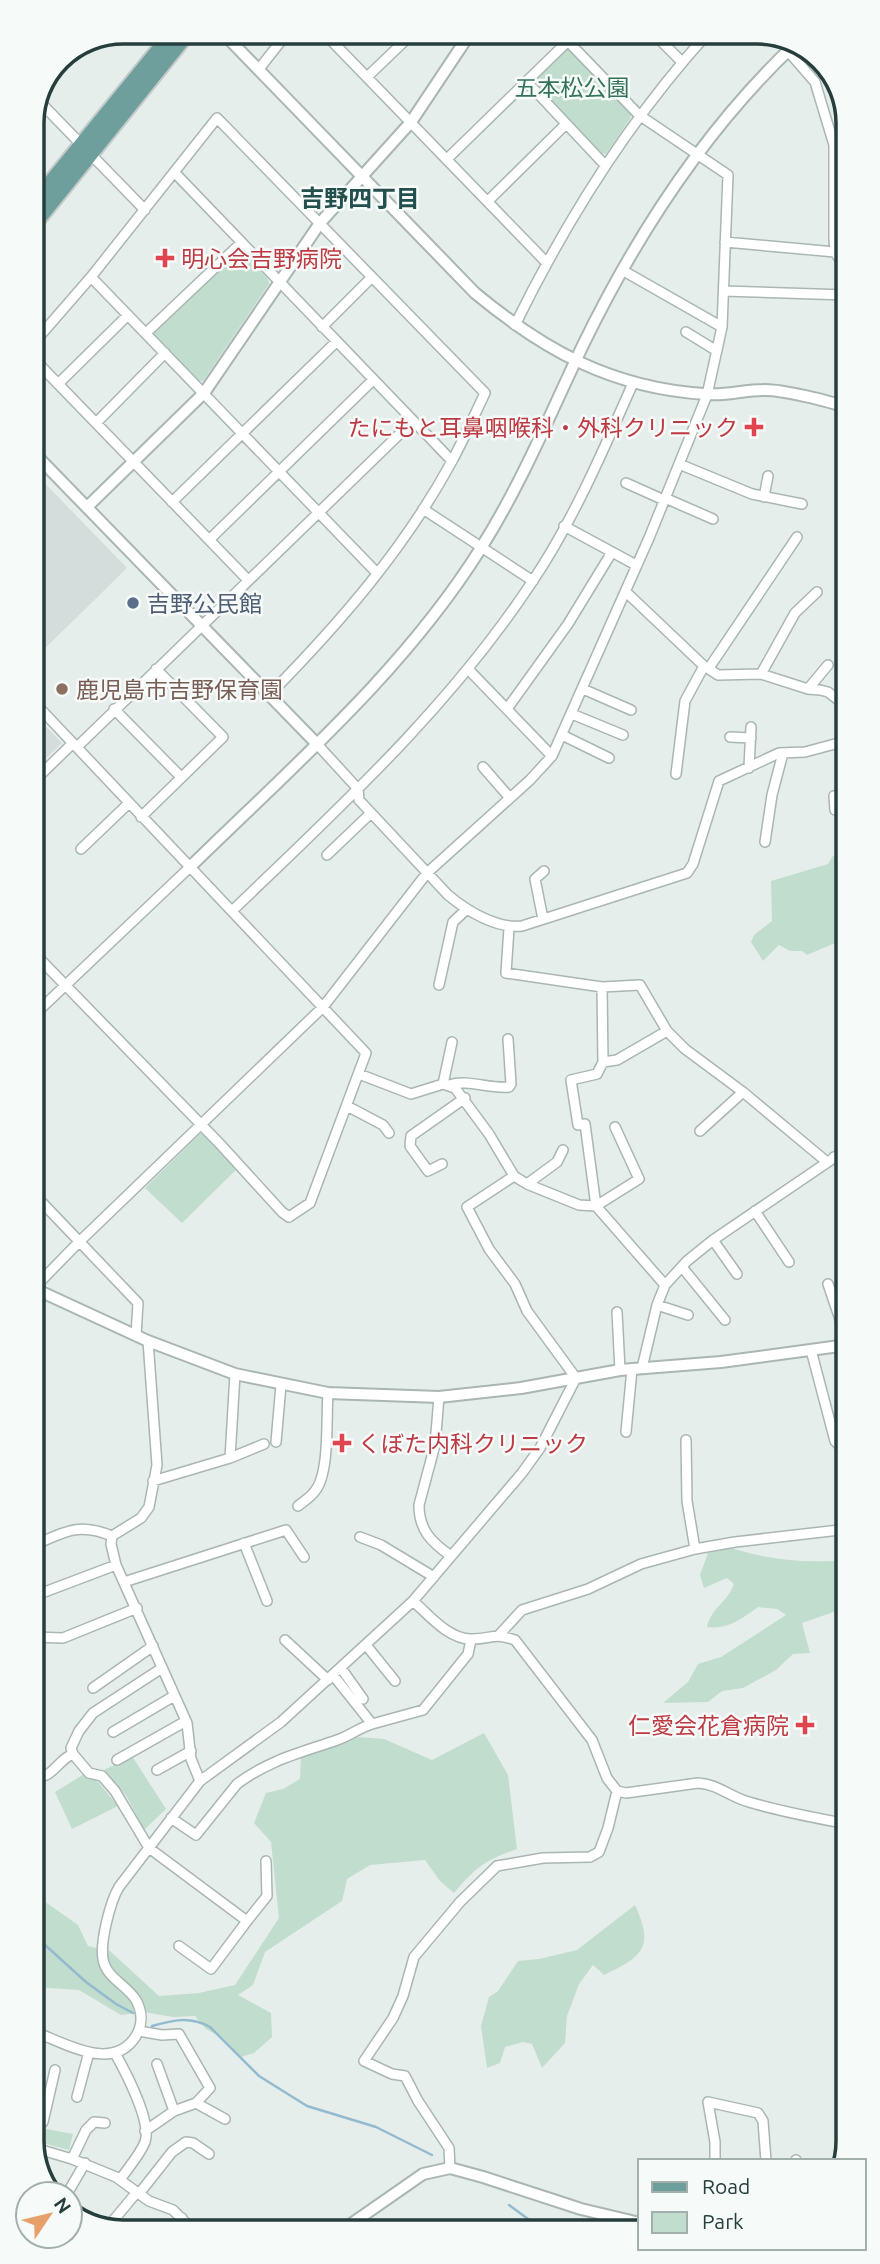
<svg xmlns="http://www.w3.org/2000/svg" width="880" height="2264" font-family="Ubuntu,'Noto Sans JP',sans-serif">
	<rect width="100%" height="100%" fill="#e6eeec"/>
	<path fill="#d4dddb" d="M 32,470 L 127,568 L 32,661 Z
		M 33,713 L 62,743 L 33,771 Z"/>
	<path fill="#c1ddcd" d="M 567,50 L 571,50 L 631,113 L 630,119 L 606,154 L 600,153 L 535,85 L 535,81 Z
		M 235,254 L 245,254 L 268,279 L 269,284 L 203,381 L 198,381 L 154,335 L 155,330 Z
		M 833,856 L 846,857 L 847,938 L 807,955 L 802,951 L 790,951 L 779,945 L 763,961 L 751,942 L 754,935 L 772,921 L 771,881 L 828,864 Z
		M 201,1133 L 216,1145 L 237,1169 L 182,1223 L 145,1188 Z
		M 731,1548 C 773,1561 804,1563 848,1560 L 848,1607 L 802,1623 L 810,1653 L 793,1654 L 776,1670 L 743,1688 L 722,1691 L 708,1702 L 663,1703 L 688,1682 L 698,1664 L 721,1657 L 786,1615 L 777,1609 L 758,1607 C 741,1619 728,1630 707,1627 C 711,1608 727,1603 734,1584 L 727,1578 L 704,1588 L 700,1575 L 708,1553 Z
		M 484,1733 L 508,1775 L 517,1849 C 485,1860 476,1867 454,1893 L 440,1881 L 425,1860 L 370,1865 L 347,1879 L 342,1901 L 265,1952 L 253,1985 L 238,1995 L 271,2013 L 272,2037 L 254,2053 L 241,2057 L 223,2038 L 206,2029 L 195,2016 L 173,2017 L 143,2012 L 121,2015 L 79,1990 L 34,1987 L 34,1894 L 78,1925 L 88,1946 L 110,1951 L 159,1996 L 199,1993 L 235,1985 L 279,1918 L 271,1842 L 254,1823 L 266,1793 L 283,1789 L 300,1779 L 301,1756 L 358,1737 L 384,1739 L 432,1760 Z
		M 132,1756 L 166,1809 L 144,1830 L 127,1797 L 104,1770 Z
		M 89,1771 L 118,1806 L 72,1829 L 55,1792 Z
		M 635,1905 C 654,1947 644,1956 604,1975 L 593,1965 L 579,1984 L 567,2016 L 565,2043 L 542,2068 L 532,2044 L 523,2042 L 505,2047 L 500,2063 L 487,2068 L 481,2026 L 489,1997 L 498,1991 L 518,1961 L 539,1959 L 577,1950 Z
		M 35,2127 L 73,2134 L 69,2150 L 35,2141 Z"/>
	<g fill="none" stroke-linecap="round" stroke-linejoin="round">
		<path stroke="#93bace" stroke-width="2.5" d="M 34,1935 L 86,1982 L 116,2004 L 133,2013
			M 152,2026 C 173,2020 190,2016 210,2027 L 259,2076 L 307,2106 L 376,2127 L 432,2155
			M 509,2205 L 543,2230"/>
		<g stroke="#a9b6b4" stroke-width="12">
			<path id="minor" d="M 323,32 L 546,262
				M 652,32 L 682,62
				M 788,51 L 815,82 L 834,145 L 834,239 L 835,252 L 846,269
				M 259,69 L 288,32
				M 367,77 L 414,32
				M 527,82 L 605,165
				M 39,101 L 145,210
				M 447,159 L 568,41
				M 175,173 L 452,461
				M 488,201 L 566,124
				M 725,242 L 835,252
				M 622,270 L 722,327
				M 91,277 L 377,573
				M 724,291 L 846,295
				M 515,325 C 567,219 629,120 709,32
				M 322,327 L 372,277
				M 686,332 L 717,351
				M 146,333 L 241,243
				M 32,345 L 91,277 L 217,118 L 485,393 C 474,416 464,439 452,461 C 405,548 339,624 270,694
				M 32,357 L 248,580
				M 58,384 L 128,315
				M 96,423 L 165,353
				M 679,464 L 752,494 L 802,504
				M 626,483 L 664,500
				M 764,497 L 768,476
				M 665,498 L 713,519
				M 172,502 L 336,342
				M 423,509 L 533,581
				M 564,526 L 636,565
				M 210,539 L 373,380
				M 626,592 L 704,666 L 685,701 L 676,774
				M 706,667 L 718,675 L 761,674 L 808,689 L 820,690 L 828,692 L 846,706
				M 709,668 L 797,537
				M 469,670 L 552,756
				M 761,674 L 795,613 L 817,592
				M 583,689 L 631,710
				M 808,689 L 828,665
				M 33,701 L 366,1053 L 310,1203 L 289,1217 L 282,1212 L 220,1144 L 33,952
				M 114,709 L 181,777
				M 507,709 L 568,624 L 612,552
				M 572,714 L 623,735
				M 562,735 L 609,758
				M 730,737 L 751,738
				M 316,743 L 358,789 L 359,800 L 448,895 C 467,911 497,929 522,926 L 687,873 L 693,864 L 719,781 L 779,753 L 805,752 L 846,741
				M 77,747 L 413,421
				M 483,767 L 510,798
				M 749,768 L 751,727
				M 33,782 L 73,743
				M 835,810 L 834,796 L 846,794
				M 141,817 L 223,737 L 156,669
				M 765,842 L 772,795 L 783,753
				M 81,849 L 128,804
				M 327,855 L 371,813
				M 232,911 C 340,807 448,709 532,582 C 572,523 604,449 633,383
				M 543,919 L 535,879 L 544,871
				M 509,928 L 506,973 L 602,987 L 640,985 L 667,1031 L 685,1049 L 743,1092 L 827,1162
				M 439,985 L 453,922 L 467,909
				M 602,987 L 603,1062
				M 33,1016 L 189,868
				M 359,1074 L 411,1094 L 443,1084 L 455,1088 L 489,1134 L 514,1176 L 527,1184 L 579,1205 L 596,1206 L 665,1285
				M 443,1084 L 452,1042
				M 449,1085 C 468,1079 489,1089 509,1087 L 511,1084 L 508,1039
				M 347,1106 L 383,1125 L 389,1133
				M 615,1127 L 639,1179 L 596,1206 L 585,1124 L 578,1125 L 571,1080 L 597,1074 L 603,1062 L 617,1060 L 667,1031
				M 700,1131 L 743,1092
				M 834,1157 L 847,1167
				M 442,1164 L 428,1171 L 410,1146 L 411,1136 L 465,1098
				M 527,1184 L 557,1162 L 563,1150
				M 33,1193 L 138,1303 L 136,1336
				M 755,1211 L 789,1262
				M 713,1240 L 737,1274
				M 682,1267 L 725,1320
				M 828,1284 L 847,1340
				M 33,1289 L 79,1242 L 323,1007 L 427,873 L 530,780 L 552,756 L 649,538 L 707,395 L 722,327 L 728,175 L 639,115 L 559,32
				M 657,1305 L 688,1315
				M 617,1312 L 620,1370
				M 148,1341 L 157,1465 L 149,1507 L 141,1518 L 112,1536 L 111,1544 L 116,1565 L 187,1723 L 191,1759 L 200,1781
				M 811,1350 L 835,1441 L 847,1453
				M 642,1368 L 657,1305 L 665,1285 L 687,1261 L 713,1240 L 847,1149
				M 439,1397 L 435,1445 L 419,1505 C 419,1530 431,1542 451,1556
				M 626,1432 L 632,1369
				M 686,1440 L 687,1501 L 695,1549
				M 276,1442 L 281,1385
				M 230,1458 L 264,1444
				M 153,1481 L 230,1458 L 235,1374
				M 298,1506 C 304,1501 311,1497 315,1491 C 330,1473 326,1417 328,1393
				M 360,1537 L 381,1545 L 434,1577
				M 244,1543 L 267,1601
				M 34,1545 C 65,1532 78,1522 112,1536
				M 124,1582 L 286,1530 L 304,1557
				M 34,1596 L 116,1565
				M 413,1601 C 429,1615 449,1640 472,1639 C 493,1639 492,1632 515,1640 L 592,1740 L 607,1778 L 617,1791 L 626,1793 L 698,1783 C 718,1784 730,1797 749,1802 C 782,1812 815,1818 848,1824
				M 499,1635 L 522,1610 L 588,1589 L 641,1564 L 695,1549 L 735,1542 L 848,1529
				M 34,1637 L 63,1638 L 137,1608
				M 285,1640 L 328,1680
				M 366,1645 L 395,1681
				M 341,1668 L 363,1699
				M 333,1675 L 372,1724 L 423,1710 L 468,1654 L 471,1640
				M 93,1688 L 153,1646
				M 113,1732 L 174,1696
				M 73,1754 L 71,1748 L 79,1731 L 93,1713 L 162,1668
				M 117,1760 L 186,1721
				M 157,1770 L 191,1751
				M 34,1775 C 51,1782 58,1759 73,1754 L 89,1773 L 102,1776 L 115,1791 L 149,1848 L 247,1921 L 211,1969 L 179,1946
				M 171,1818 L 196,1835 L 237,1784 C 269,1760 300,1753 337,1740 C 349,1736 359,1728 372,1724
				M 247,1921 L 267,1896 L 266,1861
				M 139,2031 L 162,2035 L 179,2034 L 210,2088 L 196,2103 L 174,2111 L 145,2131
				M 35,2032 C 65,2043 113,2073 136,2036 C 143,2024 142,2011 136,2000 C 127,1985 106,1978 103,1959 C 100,1942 110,1902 119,1887 L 200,1781 L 281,1722 L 413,1601 L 522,1473 L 540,1448 L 576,1378 L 527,1311 L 515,1284 L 489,1249 L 467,1207 L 514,1176
				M 115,2053 C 125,2071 152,2122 145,2142 C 140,2155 127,2169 120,2180
				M 157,2064 L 174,2111
				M 77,2097 L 89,2052
				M 196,2103 L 225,2119
				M 35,2120 L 43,2122 L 55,2070
				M 35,2148 L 72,2159 L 116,2177 L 149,2201 L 173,2210 L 195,2232
				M 72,2159 L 86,2130 L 94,2122 L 105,2123
				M 796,2160 L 796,2161
				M 715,2161 L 715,2142 L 708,2102 L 758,2113 L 763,2121 L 766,2161
				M 450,2168 L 449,2148 L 418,2101 L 405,2076 L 392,2074 L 364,2061 L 393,2018 L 403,1996 L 414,1957 L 460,1902 L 497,1866 L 543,1858 L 590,1857 L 599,1852 L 608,1828 L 617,1791
				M 67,2194 L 85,2163
				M 107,2228 L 137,2192 L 142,2190 L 172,2152 L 186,2142 L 193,2143 L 209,2154
				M 168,2232 L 182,2218"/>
		</g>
		<g stroke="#a9b6b4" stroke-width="14">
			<path id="tertiary" d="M 222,32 L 475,293 C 545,351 612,388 705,394 C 724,396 744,390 763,390 C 778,389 832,401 846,408
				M 32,451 L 316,743
				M 87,507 L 204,393 L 320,223 L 411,122 L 471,32
				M 189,868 C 292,767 404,671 481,548 C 522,483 550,414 583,345 C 637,234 705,129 795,44
				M 33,1288 L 148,1341 L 235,1374 L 328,1393 L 439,1397 L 521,1388 L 620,1370 L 721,1362 L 847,1345
				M 341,2231 L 423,2174 L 450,2168 L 483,2177 L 581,2209 L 640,2223"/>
		</g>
		<g stroke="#c2c9c8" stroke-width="18">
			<path id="primary" d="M 32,205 L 173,32
				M 32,227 L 189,32"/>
		</g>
		<use href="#minor" stroke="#fff" stroke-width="9"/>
		<use href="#tertiary" stroke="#fff" stroke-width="10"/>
		<use href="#primary" stroke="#6e9f9c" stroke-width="14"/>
	</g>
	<g fill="#e0444e" stroke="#f6faf9" stroke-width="2.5">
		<path d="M161.5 247.5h7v7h7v7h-7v7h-7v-7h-7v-7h7z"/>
		<path d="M750.5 416.5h7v7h7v7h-7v7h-7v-7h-7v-7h7z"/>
		<path d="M338.5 1432.5h7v7h7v7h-7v7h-7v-7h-7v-7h7z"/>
		<path d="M801.5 1714.5h7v7h7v7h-7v7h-7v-7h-7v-7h7z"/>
	</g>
	<circle fill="#5c6f8a" stroke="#f6faf9" stroke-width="2.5" cx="133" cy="603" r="7"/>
	<circle fill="#8d6e63" stroke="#f6faf9" stroke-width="2.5" cx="62" cy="689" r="7"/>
	<g text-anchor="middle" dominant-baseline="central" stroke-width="5" stroke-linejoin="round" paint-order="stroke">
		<g font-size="23" fill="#337357" stroke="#f6faf9">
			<text x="572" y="87">五本松公園</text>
		</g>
		<g font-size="23" fill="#be3a42" stroke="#f6faf9" text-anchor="start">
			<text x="181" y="258">明心会吉野病院</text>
			<text x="738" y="427" text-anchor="end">たにもと耳鼻咽喉科・外科クリニック</text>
			<text x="358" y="1443">くぼた内科クリニック</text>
			<text x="789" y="1725" text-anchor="end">仁愛会花倉病院</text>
		</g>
		<g font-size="23" fill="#4e5e75" stroke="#f6faf9" text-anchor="start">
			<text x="147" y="603">吉野公民館</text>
		</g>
		<g font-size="23" fill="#785e54" stroke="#f6faf9" text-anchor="start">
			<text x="76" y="689">鹿児島市吉野保育園</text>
		</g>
		<g font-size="24" font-weight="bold" fill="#234f4d" stroke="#f6faf9">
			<text x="360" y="198">吉野四丁目</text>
		</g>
	</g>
	<path d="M0 0H880V2264H0ZM123 44H757A79 79 0 0 1 836 123V2141A79 79 0 0 1 757 2220H123A79 79 0 0 1 44 2141V123A79 79 0 0 1 123 44Z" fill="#f6faf9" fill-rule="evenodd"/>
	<path fill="none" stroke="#263e3c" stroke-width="3.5" d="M123 44H757A79 79 0 0 1 836 123V2141A79 79 0 0 1 757 2220H123A79 79 0 0 1 44 2141V123A79 79 0 0 1 123 44Z"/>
	<rect x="638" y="2159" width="228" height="91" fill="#f6faf9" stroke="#a3afad" stroke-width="2"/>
	<rect x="652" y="2182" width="35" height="10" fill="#6e9f9c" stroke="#a3afad" stroke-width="2"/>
	<text x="702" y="2194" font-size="21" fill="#263e3c">Road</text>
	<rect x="652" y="2212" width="35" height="21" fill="#c1ddcd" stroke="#a3afad" stroke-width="2"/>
	<text x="702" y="2229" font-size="21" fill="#263e3c">Park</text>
	<g transform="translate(49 2215) rotate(55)"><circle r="33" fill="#f6faf9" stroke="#a3afad" stroke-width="2"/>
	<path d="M0-5L12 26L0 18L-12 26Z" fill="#e8a06a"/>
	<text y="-10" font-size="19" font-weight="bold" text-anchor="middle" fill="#263e3c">N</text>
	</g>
</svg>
